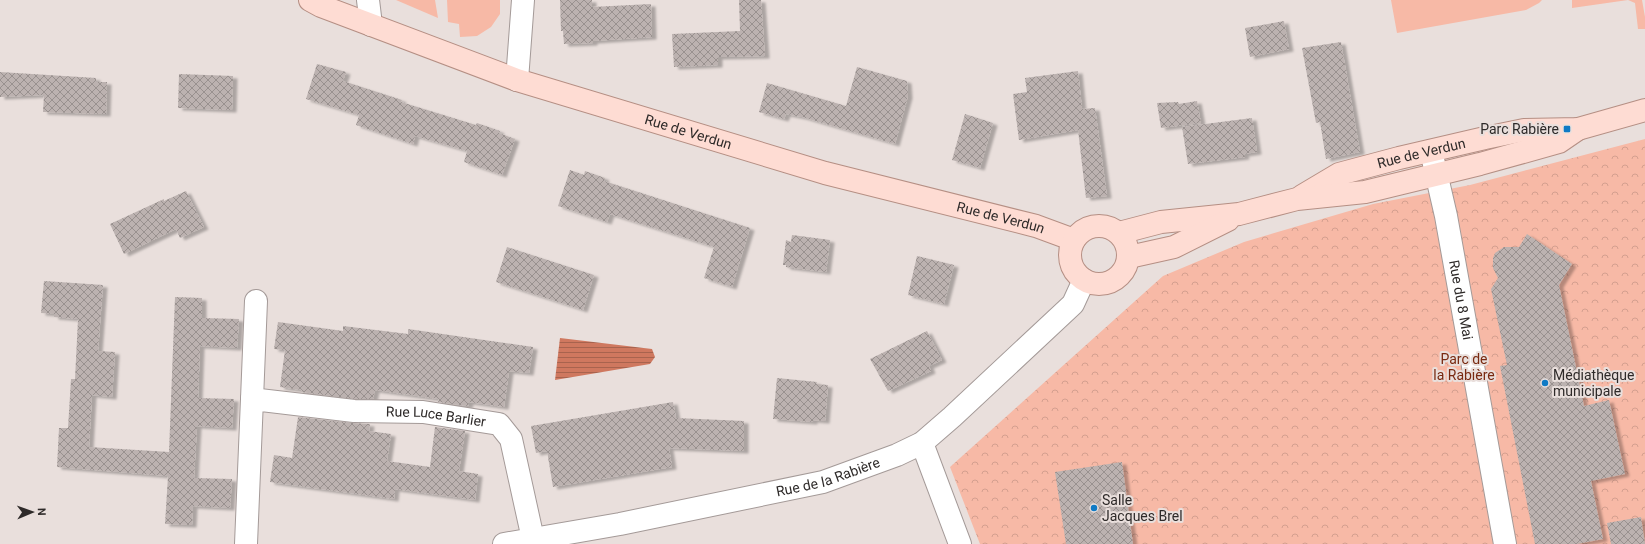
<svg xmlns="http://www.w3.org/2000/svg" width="1645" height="544" font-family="Roboto,sans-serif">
	<defs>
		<pattern id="forest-crowns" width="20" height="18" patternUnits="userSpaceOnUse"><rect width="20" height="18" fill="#f7b9a6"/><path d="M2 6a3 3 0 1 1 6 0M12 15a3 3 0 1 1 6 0" fill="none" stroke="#d49f8f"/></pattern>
		<pattern id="water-rules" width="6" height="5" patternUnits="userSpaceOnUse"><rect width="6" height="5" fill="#cf785f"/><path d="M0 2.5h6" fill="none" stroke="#a8634e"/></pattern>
		<pattern id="building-cross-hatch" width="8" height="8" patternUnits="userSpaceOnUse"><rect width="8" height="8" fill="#bcb2b0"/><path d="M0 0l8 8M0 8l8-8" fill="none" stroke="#99918f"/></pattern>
		<filter id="shadow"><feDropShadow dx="4.5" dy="2.5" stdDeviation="1" flood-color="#0004"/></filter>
	</defs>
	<rect width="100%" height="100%" fill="#e9dfdc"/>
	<path fill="#f7b9a6" d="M 396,0 L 435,0 L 438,18 Z
		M 447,0 L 500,0 L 500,14 L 491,27 L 477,36 L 460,37 L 459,24 L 448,22 Z
		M 1391,0 L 1542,0 L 1539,3 L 1526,10 L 1397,33 Z
		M 1572,0 L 1642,0 L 1645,17 L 1645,29 L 1638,29 L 1635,3 L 1628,0 L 1572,8 Z"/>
	<path fill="url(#forest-crowns)" d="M 1645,139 L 1645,544 L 980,544 L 950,467 L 1163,276 L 1244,242 L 1373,204 L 1470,185 Z"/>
	<path fill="url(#water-rules)" d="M 560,338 L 652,349 L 655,357 L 650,364 L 555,380 Z"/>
	<path fill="url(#building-cross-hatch)" filter="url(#shadow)" d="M 560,0 L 592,0 L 592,7 L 651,4 L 652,37 L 593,41 L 593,43 L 564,44 L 563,31 L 561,31 Z
		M 739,0 L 761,0 L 765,56 L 718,57 L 718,65 L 674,67 L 672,34 L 740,31 Z
		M 1284,21 L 1289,49 L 1250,57 L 1245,28 Z
		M 1341,42 L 1360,152 L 1326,159 L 1320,122 L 1316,123 L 1302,48 Z
		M 317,64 L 346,72 L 343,81 L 402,100 L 401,102 L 476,125 L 477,123 L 500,131 L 499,133 L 515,139 L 502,175 L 464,162 L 467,151 L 415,136 L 413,144 L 356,125 L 359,115 L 306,99 Z
		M 857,67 L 907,81 L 908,96 L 895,144 L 802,117 L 786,114 L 784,119 L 759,112 L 767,83 L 846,106 Z
		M 1078,71 L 1082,109 L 1095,108 L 1107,196 L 1086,198 L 1078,130 L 1019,140 L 1013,94 L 1027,92 L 1025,78 Z
		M 0,72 L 96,78 L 96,82 L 107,82 L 106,114 L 43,112 L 44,95 L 0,97 Z
		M 179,74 L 233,76 L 232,110 L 178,108 Z
		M 1197,101 L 1201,123 L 1161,128 L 1157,103 L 1178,102 L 1179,104 Z
		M 965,114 L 993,123 L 980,168 L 952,160 Z
		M 1252,118 L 1257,152 L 1244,154 L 1245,157 L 1188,164 L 1182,127 Z
		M 570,170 L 584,175 L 585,171 L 605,178 L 604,181 L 750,228 L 732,287 L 704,278 L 714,247 L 610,214 L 607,222 L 558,206 Z
		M 186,191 L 204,227 L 180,238 L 176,229 L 124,254 L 110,224 L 164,199 L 164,201 Z
		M 1527,234 L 1572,264 L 1559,285 L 1584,406 L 1609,400 L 1625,474 L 1591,481 L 1603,539 L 1577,544 L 1535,544 L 1500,366 L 1507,365 L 1491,289 L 1498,278 L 1493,268 L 1493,258 L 1495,253 L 1504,247 L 1519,247 Z
		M 792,235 L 830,240 L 826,272 L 786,267 L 786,265 L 783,265 L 786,240 L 791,242 Z
		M 507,247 L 594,275 L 583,310 L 496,282 Z
		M 917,256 L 954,265 L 944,304 L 908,295 Z
		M 44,281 L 103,285 L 98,351 L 115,352 L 112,397 L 92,395 L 89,447 L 169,452 L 175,297 L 202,298 L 202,318 L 239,319 L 237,348 L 200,346 L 198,398 L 234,399 L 232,428 L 197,426 L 194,478 L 232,479 L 230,508 L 193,506 L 192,525 L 165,524 L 168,476 L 57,467 L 59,428 L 68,428 L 71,379 L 75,379 L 78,319 L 54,317 L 54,314 L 41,313 Z
		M 278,322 L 343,331 L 343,326 L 408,334 L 408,329 L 533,347 L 529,373 L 509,371 L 504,407 L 469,402 L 468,406 L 438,402 L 439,399 L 375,390 L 373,399 L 355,399 L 301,392 L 302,390 L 280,387 L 285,350 L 274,349 Z
		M 927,331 L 942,360 L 929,366 L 931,371 L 888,391 L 870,359 Z
		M 777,378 L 817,382 L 816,384 L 828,385 L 825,421 L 813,420 L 813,422 L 773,419 Z
		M 673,402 L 676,418 L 744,421 L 744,451 L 669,448 L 672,467 L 553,487 L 547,451 L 536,453 L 531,426 Z
		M 298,417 L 353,423 L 370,424 L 369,431 L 391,434 L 387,461 L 430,467 L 435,427 L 465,431 L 459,471 L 478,474 L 475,500 L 395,489 L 394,499 L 270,482 L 274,455 L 292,458 Z
		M 1122,462 L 1133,544 L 1066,544 L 1055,472 Z
		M 1641,517 L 1645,544 L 1611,544 L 1607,523 Z"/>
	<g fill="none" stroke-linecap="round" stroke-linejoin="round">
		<g stroke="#a49a98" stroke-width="24">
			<g id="minor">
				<path d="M 368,0 L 371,25"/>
				<path d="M 517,80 L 523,0"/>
				<path id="s1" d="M 1431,151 L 1446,216 L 1505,544"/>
				<path d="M 252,399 L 256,301"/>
				<path d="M 922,443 L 960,544"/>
				<path id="s2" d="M 246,544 L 252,399 L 354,411 L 423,412 L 499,424 L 511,439 L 533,539"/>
				<path id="s3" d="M 504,544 L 620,524 L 823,482 L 897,455 L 922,443 L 952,417 L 1073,304 L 1084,280"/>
			</g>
		</g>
		<g stroke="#b58f84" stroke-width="24">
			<g id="major">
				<path id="s4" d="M 310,0 L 321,6 L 517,80 L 825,173 L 1036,226 L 1074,240"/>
				<path id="s5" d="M 1302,196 L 1339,174 L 1399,158 L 1485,138 L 1524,130 L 1578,129 L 1645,110"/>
				<circle cx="1099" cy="255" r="29"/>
				<path d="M 1119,233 L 1161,222 L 1239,214 L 1297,199 L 1365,192 L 1480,164 L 1559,142 L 1578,129"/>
				<path d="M 1129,257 L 1174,247 L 1228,220"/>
			</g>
		</g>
		<use href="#minor" stroke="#fff" stroke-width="22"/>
		<use href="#major" stroke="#fedcd3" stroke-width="22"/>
	</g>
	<g fill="#0f7ac5" stroke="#e9dfdc" stroke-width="1.5">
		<rect x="1563" y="125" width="8" height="8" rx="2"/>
		<circle cx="1545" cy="383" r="4"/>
		<circle cx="1094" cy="508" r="4"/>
	</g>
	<g text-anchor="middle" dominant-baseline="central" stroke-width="4" stroke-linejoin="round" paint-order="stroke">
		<g font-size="14" fill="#2e2a29" stroke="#e9dfdc" text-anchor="start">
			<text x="1559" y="129" text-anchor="end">Parc Rabière</text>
			<text x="1553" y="375">Médiathèque<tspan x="1553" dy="16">municipale</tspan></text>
			<text x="1102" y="500">Salle<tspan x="1102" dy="16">Jacques Brel</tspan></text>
		</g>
		<g font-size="14" fill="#2e2a29" stroke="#e9dfdc">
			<text stroke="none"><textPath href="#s4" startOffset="401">Rue de Verdun</textPath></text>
			<text stroke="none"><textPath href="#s5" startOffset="128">Rue de Verdun</textPath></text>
			<text stroke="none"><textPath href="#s4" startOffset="725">Rue de Verdun</textPath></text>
			<text stroke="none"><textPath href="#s1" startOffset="152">Rue du 8 Mai</textPath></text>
			<text stroke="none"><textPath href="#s2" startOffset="330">Rue Luce Barlier</textPath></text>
			<text stroke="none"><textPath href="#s3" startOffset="331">Rue de la Rabière</textPath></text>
		</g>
		<g font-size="14" fill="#792a11" stroke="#e9dfdc">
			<text x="1464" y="359">Parc de<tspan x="1464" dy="16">la Rabière</tspan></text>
		</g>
	</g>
	<g transform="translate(32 512) rotate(88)" stroke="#e9dfdc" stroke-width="3" paint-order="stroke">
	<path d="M0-3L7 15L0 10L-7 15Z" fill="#2e2a29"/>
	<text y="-6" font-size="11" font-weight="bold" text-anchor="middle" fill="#2e2a29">N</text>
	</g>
</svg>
